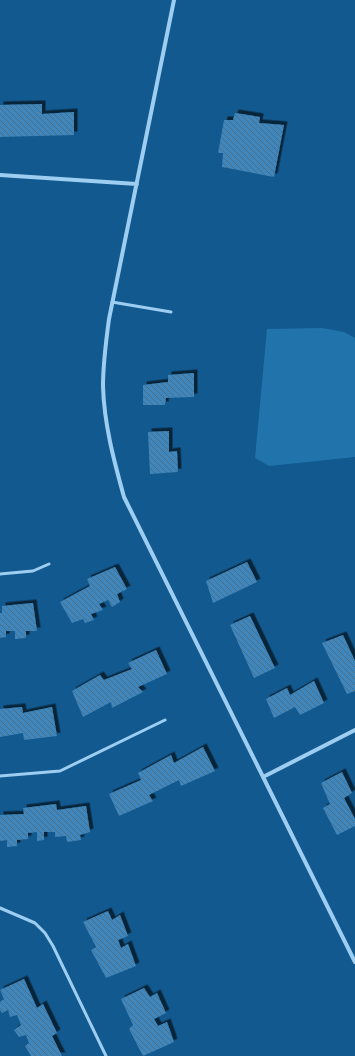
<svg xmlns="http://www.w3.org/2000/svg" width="355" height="1056" font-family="Commissioner,sans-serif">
	<defs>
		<pattern id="building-back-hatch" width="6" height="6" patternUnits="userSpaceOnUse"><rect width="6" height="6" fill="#3f86ba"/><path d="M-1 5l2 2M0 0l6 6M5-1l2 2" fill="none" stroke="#446f8e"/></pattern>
		<filter id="shadow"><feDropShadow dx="3.5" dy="-3.5" stdDeviation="0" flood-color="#0009"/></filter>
	</defs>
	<rect width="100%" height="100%" fill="#12598f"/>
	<path fill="#2173ac" d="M 322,328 L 344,332 L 355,338 L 355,457 L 269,466 L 255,458 L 267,329 Z"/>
	<path fill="url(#building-back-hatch)" filter="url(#shadow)" d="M 42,104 L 42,114 L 74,112 L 74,135 L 0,137 L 0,105 Z
		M 235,113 L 260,117 L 259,123 L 284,125 L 274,177 L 222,167 L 223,153 L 218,153 L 224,120 L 233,120 Z
		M 194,373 L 194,397 L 166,398 L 165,405 L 143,405 L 143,385 L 168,382 L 168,375 Z
		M 169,431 L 169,452 L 177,451 L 178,472 L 150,474 L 148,432 Z
		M 247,562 L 257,582 L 213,603 L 206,581 Z
		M 115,567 L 127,589 L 117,594 L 120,602 L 112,607 L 108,600 L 99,604 L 103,610 L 91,614 L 94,620 L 85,623 L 83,619 L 72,623 L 60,602 L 90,586 L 87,579 Z
		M 33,603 L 37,631 L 26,631 L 26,638 L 15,639 L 15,631 L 6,631 L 6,637 L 0,638 L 0,613 L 2,613 L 2,606 Z
		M 250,616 L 275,668 L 254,678 L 230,625 Z
		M 343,635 L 355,661 L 355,691 L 347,694 L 322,643 Z
		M 156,650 L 167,674 L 138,687 L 143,692 L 112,708 L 111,702 L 83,717 L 72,691 L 100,675 L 104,680 L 132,669 L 128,663 Z
		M 314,681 L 324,703 L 300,715 L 295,707 L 274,718 L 266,699 L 287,688 L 290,695 Z
		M 22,707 L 23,713 L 52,707 L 57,736 L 24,740 L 23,733 L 0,737 L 0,709 Z
		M 203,747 L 215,771 L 181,786 L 179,780 L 149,795 L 153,801 L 119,816 L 109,794 L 141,780 L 138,773 L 171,755 L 174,763 Z
		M 342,772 L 352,793 L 344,798 L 355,819 L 355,826 L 337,835 L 323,808 L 330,804 L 321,783 Z
		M 56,804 L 57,810 L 86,806 L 90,832 L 80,835 L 81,840 L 67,842 L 66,836 L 55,837 L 55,832 L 44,832 L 44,840 L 37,841 L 37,832 L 28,833 L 28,839 L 17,840 L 17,846 L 7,847 L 7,840 L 0,841 L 0,815 L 24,814 L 23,808 Z
		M 108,911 L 112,920 L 120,915 L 128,936 L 118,940 L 121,948 L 128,944 L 136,966 L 106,978 L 91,950 L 96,947 L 83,922 Z
		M 24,979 L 37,1008 L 43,1004 L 57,1033 L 52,1036 L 62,1056 L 31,1056 L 25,1046 L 29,1043 L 26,1035 L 19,1037 L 14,1030 L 21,1025 L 17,1015 L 10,1017 L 8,1010 L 2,1013 L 0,1010 L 0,1002 L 4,999 L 0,990 Z
		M 144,988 L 150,997 L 157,993 L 166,1013 L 154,1019 L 158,1026 L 167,1022 L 174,1042 L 143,1056 L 129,1029 L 133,1025 L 121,999 Z"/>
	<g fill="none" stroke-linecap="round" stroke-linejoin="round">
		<path stroke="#9dcef2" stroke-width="3" d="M 112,302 L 171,312
			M 0,574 L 33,571 L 49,564
			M 0,776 L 60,771 L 165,720
			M 0,908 L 35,923 L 45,933 L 53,946 L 106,1056"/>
		<path stroke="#9dcef2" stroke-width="4" d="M 174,0 L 109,319 C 106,341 103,363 103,386 C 104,424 114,461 124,497 L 355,962
			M 0,175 L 137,184
			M 263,777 L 355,730"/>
	</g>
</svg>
